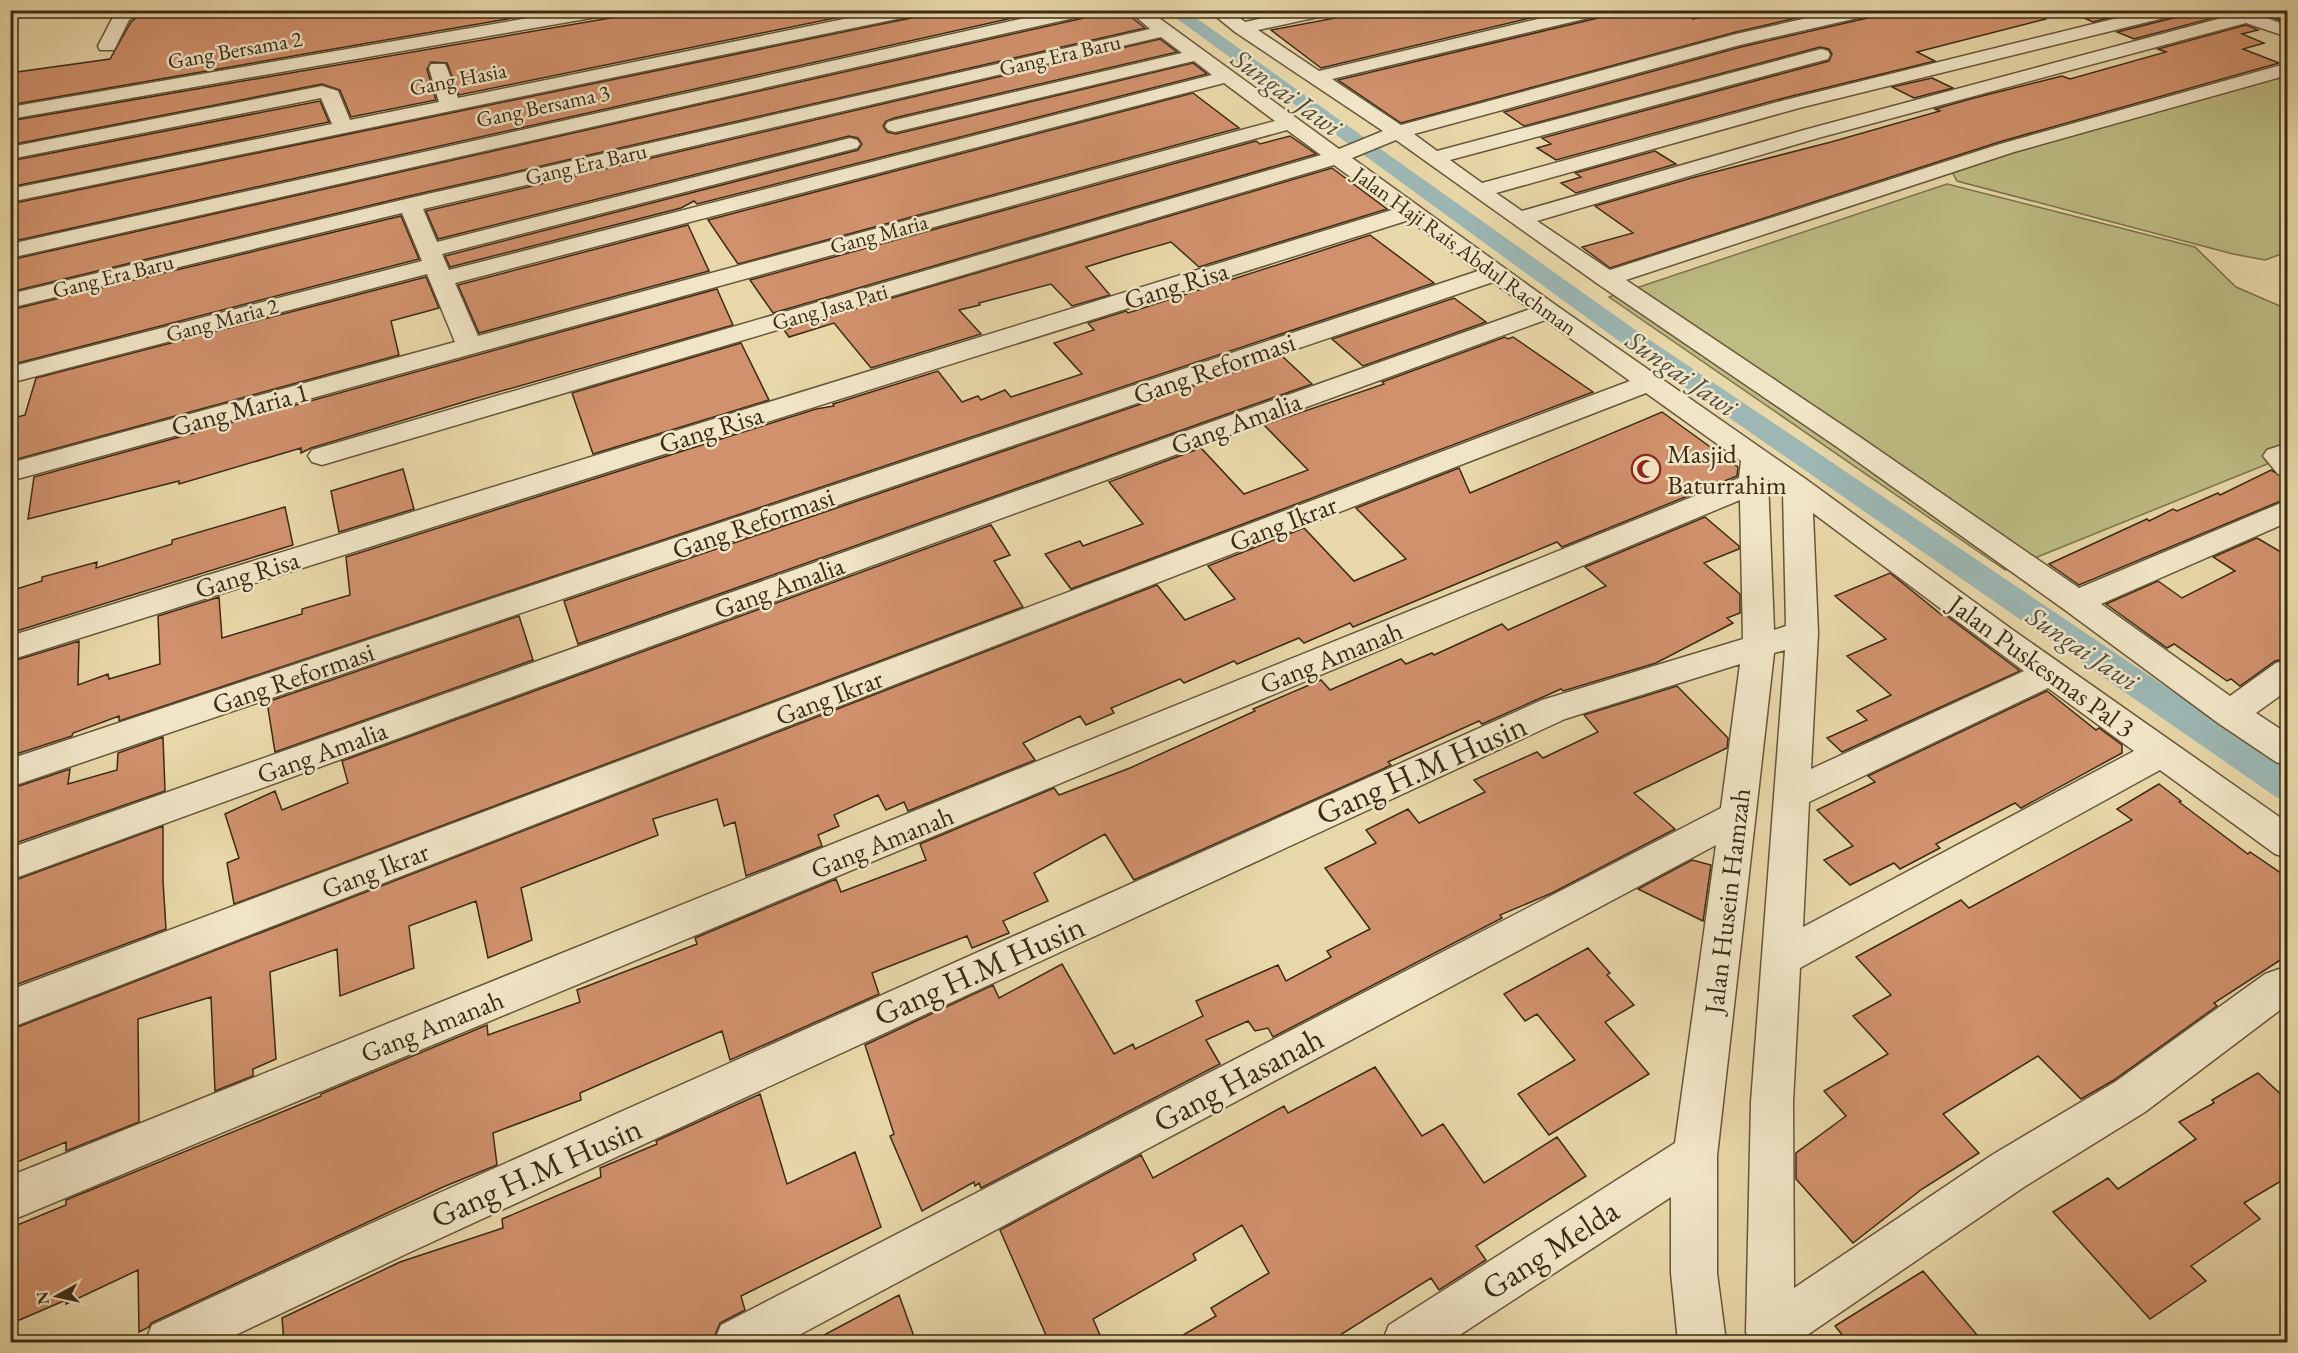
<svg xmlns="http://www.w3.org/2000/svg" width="2298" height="1353" font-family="'EB Garamond',serif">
	<rect width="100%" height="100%" fill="#e8d7a8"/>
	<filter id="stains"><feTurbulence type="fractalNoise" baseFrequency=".00333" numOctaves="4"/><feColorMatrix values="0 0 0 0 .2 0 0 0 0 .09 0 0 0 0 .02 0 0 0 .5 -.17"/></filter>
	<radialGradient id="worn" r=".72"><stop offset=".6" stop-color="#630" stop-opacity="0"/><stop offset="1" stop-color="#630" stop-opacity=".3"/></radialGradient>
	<path fill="#bdbc83" stroke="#7c744c" stroke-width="1.5" d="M 2287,71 L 2287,252 L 2265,260 L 2233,254 L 1957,181 L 1950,168 Z
		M 1947,184 L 2195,247 L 2236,287 L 2287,309 L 2287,456 L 2005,570 L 1609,297 Z"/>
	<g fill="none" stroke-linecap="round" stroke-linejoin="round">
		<path fill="#9cb7b4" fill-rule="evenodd" d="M 1165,10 L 1185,10 L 1641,334 L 2288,769 L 2288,801 L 2276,797 L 1623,344 Z"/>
	</g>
	<path fill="#d0916c" stroke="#3a2b15" stroke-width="1.5" d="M 146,10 L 559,10 L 10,105 L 10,73 L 110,59 L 131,22 Z
		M 657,10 L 874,10 L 459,95 L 447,63 L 431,62 L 427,69 L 436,100 L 351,117 L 340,90 L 322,84 L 10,145 L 10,121 Z
		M 927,10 L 1048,10 L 10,242 L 10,204 L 916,17 Z
		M 1097,10 L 1122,10 L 1145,28 L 409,196 L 10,292 L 10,260 L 1088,17 Z
		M 1378,10 L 1564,10 L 1321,68 L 1271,30 Z
		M 1611,10 L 1677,10 L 1693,19 L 1719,14 L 1724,17 L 1754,10 L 1830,10 L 1736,32 L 1401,123 L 1338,80 L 1602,17 Z
		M 1879,10 L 2045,10 L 2046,19 L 1917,52 L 1935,61 L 1784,98 L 1556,160 L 1537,148 L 1551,144 L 1542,138 L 1829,61 L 1832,54 L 1829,49 L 1820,47 L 1524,126 L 1504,112 L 1741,47 L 1876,16 Z
		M 2067,10 L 2139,10 L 2093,22 Z
		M 2184,10 L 2218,10 L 2224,15 L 2134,39 L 2117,32 L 2181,16 Z
		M 2254,10 L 2288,10 L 2288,21 L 2284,22 Z
		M 2246,25 L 2258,30 L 2242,34 L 2264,43 L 2243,49 L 2279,63 L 1999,142 L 1610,268 L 1582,247 L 1633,233 L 1595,206 L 1695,177 L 1831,142 L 1940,111 L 1935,109 L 1974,98 L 2062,76 L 2070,79 L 2166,52 L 2158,49 Z
		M 1160,39 L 1177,52 L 894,118 L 886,121 L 883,126 L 887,132 L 896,134 L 1193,63 L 1207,74 L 697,204 L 694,201 L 681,208 L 450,267 L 445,256 L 858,150 L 862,144 L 858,138 L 849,136 L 438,239 L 426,211 Z
		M 1932,78 L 1953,88 L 1914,98 L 1892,87 Z
		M 1193,93 L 1239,128 L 738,264 L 708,220 Z
		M 320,101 L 329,122 L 10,187 L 10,161 Z
		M 1290,136 L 1316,154 L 773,313 L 750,280 L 1256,141 L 1260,144 Z
		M 1655,151 L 1676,164 L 1576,193 L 1561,183 L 1581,177 L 1575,173 Z
		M 1332,168 L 1387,209 L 1199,267 L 1171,242 L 1125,255 L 1086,267 L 1110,295 L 1072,306 L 1051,284 L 979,303 L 980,305 L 959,310 L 981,334 L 871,368 L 834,323 L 789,337 L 784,330 Z
		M 401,216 L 419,259 L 10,365 L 10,310 Z
		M 688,225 L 709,271 L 479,333 L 458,285 Z
		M 1370,235 L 1434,283 L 119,721 L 119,716 L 73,733 L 72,736 L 10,756 L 10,662 L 79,641 L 78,685 L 108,674 L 109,679 L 160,664 L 158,616 L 219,597 L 222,638 L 302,614 L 302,609 L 350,595 L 346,557 L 816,409 L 834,406 L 833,404 L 938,371 L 962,402 L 978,396 L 981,400 L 1005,390 L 1011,397 L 1082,374 L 1054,343 L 1094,330 L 1088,323 L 1126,311 L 1128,313 Z
		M 426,277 L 439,308 L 391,321 L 399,355 L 10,461 L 10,419 L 25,415 L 36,378 Z
		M 717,289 L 733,325 L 470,400 L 311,448 L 301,453 L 301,448 L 179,484 L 179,481 L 28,519 L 34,477 Z
		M 1454,298 L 1486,322 L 1363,366 L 1332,339 Z
		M 1505,337 L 1508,339 L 1513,337 L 1593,392 L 1071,589 L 1045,554 L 1080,541 L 1083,546 L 1143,524 L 1109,482 L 1201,448 L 1244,494 L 1308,470 L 1264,425 L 1384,384 L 1382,382 Z
		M 741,343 L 769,400 L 593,454 L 572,393 Z
		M 1282,356 L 1312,384 L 578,644 L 564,601 Z
		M 1662,412 L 1738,467 L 1737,476 L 1562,547 L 1557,542 L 1353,627 L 1350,623 L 1304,643 L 1299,638 L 1237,664 L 1234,661 L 1184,683 L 1180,679 L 1111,708 L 1114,713 L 1086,725 L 1080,716 L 1023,743 L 1035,760 L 908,811 L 904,802 L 886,810 L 878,795 L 834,815 L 839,826 L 818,835 L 822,846 L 746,876 L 735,822 L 724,826 L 717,799 L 653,819 L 658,835 L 521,888 L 532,940 L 488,958 L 476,901 L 409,926 L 414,968 L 340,996 L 337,949 L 270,972 L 276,1059 L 253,1069 L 253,1076 L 215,1091 L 211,997 L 138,1019 L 139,1122 L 66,1151 L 66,1142 L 10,1165 L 10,1030 L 1157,585 L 1185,620 L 1235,599 L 1208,566 L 1304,528 L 1354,581 L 1406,559 L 1356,508 L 1459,468 L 1470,493 Z
		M 403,469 L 414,509 L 339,532 L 331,491 Z
		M 2271,470 L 2288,480 L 2288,498 L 2079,585 L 2049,564 L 2147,519 L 2149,521 L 2173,509 L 2177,511 L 2218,493 L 2220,495 Z
		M 285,507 L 293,545 L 10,633 L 10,591 L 42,581 L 42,577 L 97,562 L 96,568 L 172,544 L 172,540 Z
		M 1705,517 L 1739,546 L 1739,549 L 1704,563 L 1740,594 L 1740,613 L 1727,618 L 1733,623 L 1656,663 L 1563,691 L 1561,689 L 1482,724 L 1479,721 L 1388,762 L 1391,765 L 1383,769 L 1134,880 L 1105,834 L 1034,873 L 1048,901 L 1003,921 L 1009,933 L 972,948 L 967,936 L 872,973 L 879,994 L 730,1060 L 722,1031 L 580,1093 L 581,1100 L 493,1133 L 497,1165 L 443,1187 L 151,1323 L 149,1327 L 139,1332 L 138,1270 L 66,1304 L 66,1300 L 10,1324 L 10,1228 L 66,1205 L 66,1200 L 321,1096 L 321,1094 L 487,1025 L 488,1035 L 580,1002 L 577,990 L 697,944 L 695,938 L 836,879 L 841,892 L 926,860 L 920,844 L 1054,788 L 1059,795 L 1130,768 L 1255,711 L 1253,709 L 1321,680 L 1330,690 L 1401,659 L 1406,664 L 1432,653 L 1434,655 L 1502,624 L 1508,630 L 1606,586 L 1585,567 Z
		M 991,525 L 1010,555 L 994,561 L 1023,607 L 234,904 L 227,863 L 239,858 L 225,814 L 275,791 L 282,810 L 348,783 L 342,761 Z
		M 2257,538 L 2288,556 L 2288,658 L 2275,661 L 2240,686 L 2231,679 L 2227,681 L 2174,644 L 2167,648 L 2106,604 L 2158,581 L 2182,598 L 2235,571 L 2213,557 Z
		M 1890,573 L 1942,615 L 1944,614 L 2020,671 L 1842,752 L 1827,738 L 1867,720 L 1857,711 L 1891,695 L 1847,656 L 1886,639 L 1835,596 Z
		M 519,616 L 533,660 L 275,752 L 267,702 Z
		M 1677,686 L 1728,738 L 1727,748 L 1634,793 L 1675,829 L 1552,893 L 1500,915 L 1502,918 L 1273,1037 L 1268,1028 L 1255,1031 L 1248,1021 L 1206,1040 L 1220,1064 L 981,1188 L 979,1183 L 975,1186 L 974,1182 L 922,1211 L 890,1136 L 894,1134 L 865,1045 L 993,985 L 999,998 L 1062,964 L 1114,1054 L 1133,1044 L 1135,1049 L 1203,1016 L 1196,1001 L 1278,965 L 1286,981 L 1331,957 L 1327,951 L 1370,929 L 1325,868 L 1376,843 L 1366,830 L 1408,809 L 1419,823 L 1485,792 L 1474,780 L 1537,752 L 1543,758 L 1598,732 L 1584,715 Z
		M 2047,691 L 2096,730 L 2099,728 L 2122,745 L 2122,753 L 2021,808 L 2015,803 L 1936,844 L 1940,848 L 1900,869 L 1894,863 L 1850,885 L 1824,860 L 1853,846 L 1817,810 L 1875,782 L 1868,776 Z
		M 163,737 L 165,791 L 10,845 L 10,789 L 70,769 L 68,784 L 117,770 L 118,753 Z
		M 2159,784 L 2181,801 L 2179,802 L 2248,854 L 2250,852 L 2288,878 L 2288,955 L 2214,1003 L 2217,1006 L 2114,1080 L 2081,1099 L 2038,1056 L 1943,1114 L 1979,1153 L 1922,1189 L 1853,1243 L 1796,1179 L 1796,1153 L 1846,1116 L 1824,1091 L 1888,1054 L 1853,1016 L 1891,995 L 1856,957 L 1961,900 L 1969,908 L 2132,820 L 2117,809 Z
		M 163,826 L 163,881 L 166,929 L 10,987 L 10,882 Z
		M 1692,860 L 1711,865 L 1703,921 L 1638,889 Z
		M 1588,948 L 1610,973 L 1607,975 L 1634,1005 L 1605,1022 L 1649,1074 L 1549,1135 L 1518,1094 L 1575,1060 L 1537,1014 L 1525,1021 L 1504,994 Z
		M 1375,1067 L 1422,1136 L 1443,1124 L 1484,1183 L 1557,1137 L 1586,1176 L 1476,1246 L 1486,1260 L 1439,1290 L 1431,1278 L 1329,1342 L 1171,1342 L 1216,1316 L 1211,1308 L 1269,1273 L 1242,1225 L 1193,1254 L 1196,1260 L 1093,1319 L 1103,1342 L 1049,1342 L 1000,1230 L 1141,1155 L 1153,1178 L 1284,1106 L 1288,1113 Z
		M 2258,1073 L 2288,1101 L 2288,1177 L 2244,1203 L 2260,1219 L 2191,1266 L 2206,1281 L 2150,1319 L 2053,1212 L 2108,1178 L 2118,1189 L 2196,1139 L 2179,1122 L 2214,1103 L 2212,1100 Z
		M 760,1094 L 787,1184 L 855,1152 L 881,1227 L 741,1296 L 745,1310 L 720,1323 L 712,1342 L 284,1342 L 282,1318 L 400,1262 L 503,1228 L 502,1219 L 601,1177 L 600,1168 L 657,1144 L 656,1141 Z
		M 1923,1271 L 1983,1342 L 1848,1342 L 1835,1326 Z
		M 899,1295 L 916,1342 L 811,1342 Z"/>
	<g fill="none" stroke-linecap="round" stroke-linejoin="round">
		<g stroke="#66563a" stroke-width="3">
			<path id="minor" d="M 121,10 L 144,10 L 129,20 L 114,50 L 100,50 L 98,46 L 113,17 Z
				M 575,10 L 617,10 L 609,15 L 10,119 L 10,107 Z
				M 888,10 L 924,10 L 916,15 L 10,202 L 10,189 L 332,124 L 321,98 L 10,159 L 10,147 L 322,86 L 338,91 L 350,120 L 439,102 L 429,68 L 431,64 L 445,64 L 447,68 L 458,98 Z
				M 1061,10 L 1095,10 L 1087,15 L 10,258 L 10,244 Z
				M 1128,10 L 1148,10 L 1339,149 L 1383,131 L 1235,32 L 1208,10 L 1229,10 L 1245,22 L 1298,10 L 1334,10 L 1332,14 L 1258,30 L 1319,71 L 1576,10 L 1609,10 L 1601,15 L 1332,79 L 1401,125 L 1736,34 L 1843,10 L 1877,10 L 1875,14 L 1740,45 L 1414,134 L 1437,151 L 1821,49 L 1828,51 L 1830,55 L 1828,59 L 1450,160 L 1482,183 L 1785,100 L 2150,10 L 2182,10 L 2180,14 L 1799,108 L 1496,193 L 1522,211 L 1804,130 L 2229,16 L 2220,10 L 2246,10 L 2288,26 L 2288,37 L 2246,23 L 1818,138 L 1537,221 L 1610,270 L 2000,144 L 2288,63 L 2288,75 L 2014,152 L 1626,280 L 1857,435 L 2079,588 L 2288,500 L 2288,522 L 2101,604 L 2230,696 L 2276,663 L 2288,660 L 2288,690 L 2256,713 L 2288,734 L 2288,766 L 2276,762 L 2218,723 L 2065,610 L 1837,447 L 1598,284 L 1396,140 L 1352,158 L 1557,306 L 1807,480 L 2010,628 L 2288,823 L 2288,858 L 2275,854 L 2160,770 L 1800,968 L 1793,1102 L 1794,1288 L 1992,1155 L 2115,1082 L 2265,974 L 2279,969 L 2288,972 L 2288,1004 L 2145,1112 L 2024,1187 L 1797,1342 L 1749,1342 L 1746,1332 L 1751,1102 L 1785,650 L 1774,653 L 1717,1156 L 1717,1273 L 1726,1342 L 1678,1342 L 1671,1273 L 1671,1197 L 1449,1342 L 1382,1342 L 1389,1325 L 1675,1143 L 1716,845 L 786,1342 L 714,1342 L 721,1325 L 1721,808 L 1740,664 L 1565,719 L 404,1255 L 221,1342 L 145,1342 L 152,1325 L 372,1223 L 1542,700 L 1743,639 L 1740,500 L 10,1221 L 10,1176 L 1739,478 L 1741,461 L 1646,393 L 10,1028 L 10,990 L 1630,381 L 1545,320 L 10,880 L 10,848 L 1530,309 L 1493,282 L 10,787 L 10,759 L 1478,271 L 1409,220 L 10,660 L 10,636 L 1395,209 L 1334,165 L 332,462 L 322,465 L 312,462 L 308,456 L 312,450 L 1321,155 L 1287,130 L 10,481 L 10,463 L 455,342 L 427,274 L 10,383 L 10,367 L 422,261 L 402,213 L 10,308 L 10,294 L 410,198 L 1150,29 ZM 1161,37 L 1182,53 L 895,120 L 888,122 L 885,126 L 888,130 L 895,132 L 1194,61 L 1212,75 L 449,270 L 442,254 L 857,148 L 860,144 L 857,140 L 850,138 L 437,242 L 423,209 ZM 1224,83 L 1275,121 L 478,336 L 455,283 ZM 1768,480 L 1783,491 L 1786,626 L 1774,630 ZM 1813,513 L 2024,671 L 1811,769 L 1818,633 ZM 2048,688 L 2134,751 L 1803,927 L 1809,802 Z
				M 2288,443 L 2288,477 L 2278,474 L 2263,456 L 2267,450 Z"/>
		</g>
		<use href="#minor" fill="#f0e5c6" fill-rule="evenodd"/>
	</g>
	<defs>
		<g id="mosque-ring" transform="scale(1.5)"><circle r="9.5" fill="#f0e5c6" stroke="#8f2418" stroke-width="1.5"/><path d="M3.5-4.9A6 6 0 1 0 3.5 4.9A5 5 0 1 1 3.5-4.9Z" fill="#8f2418"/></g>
	</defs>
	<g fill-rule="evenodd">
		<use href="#mosque-ring" x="1646" y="469"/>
	</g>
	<g text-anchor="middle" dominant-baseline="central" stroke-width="5" stroke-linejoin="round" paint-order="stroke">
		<g font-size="22" fill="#3a2b15" stroke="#f0e5c6">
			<text transform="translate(235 50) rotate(-10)">Gang Bersama 2</text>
			<text transform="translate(1060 55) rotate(-13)">Gang Era Baru</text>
			<text transform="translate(458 79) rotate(-11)">Gang Hasia</text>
			<text transform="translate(543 106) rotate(-12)">Gang Bersama 3</text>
			<text transform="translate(586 164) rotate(-13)">Gang Era Baru</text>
			<text transform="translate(879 234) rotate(-15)">Gang Maria</text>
			<text transform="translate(1465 251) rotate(36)">Jalan Haji Rais Abdul Rachman</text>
			<text transform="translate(113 276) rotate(-14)">Gang Era Baru</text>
			<text transform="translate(830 307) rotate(-16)">Gang Jasa Pati</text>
			<text transform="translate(222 320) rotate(-15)">Gang Maria 2</text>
		</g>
		<g font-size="27" fill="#3a2b15" stroke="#f0e5c6">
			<text transform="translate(1176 285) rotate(-17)">Gang Risa</text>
			<text transform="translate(1214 368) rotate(-19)">Gang Reformasi</text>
			<text transform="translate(240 409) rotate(-15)">Gang Maria 1</text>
			<text transform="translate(1236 423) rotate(-20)">Gang Amalia</text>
			<text transform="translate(711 429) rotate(-17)">Gang Risa</text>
			<text transform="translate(753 523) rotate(-19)">Gang Reformasi</text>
			<text transform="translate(1283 523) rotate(-21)">Gang Ikrar</text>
			<text transform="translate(247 574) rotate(-17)">Gang Risa</text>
			<text transform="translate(779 587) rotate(-20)">Gang Amalia</text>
			<text transform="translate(1331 657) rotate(-22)">Gang Amanah</text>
			<text transform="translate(2042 666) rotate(36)">Jalan Puskesmas Pal 3</text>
			<text transform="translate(293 678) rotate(-19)">Gang Reformasi</text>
			<text transform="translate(829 697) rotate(-21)">Gang Ikrar</text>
			<text transform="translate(322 752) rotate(-20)">Gang Amalia</text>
			<text transform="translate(882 842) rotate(-22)">Gang Amanah</text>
			<text transform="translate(375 870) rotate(-21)">Gang Ikrar</text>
			<text transform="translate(1727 901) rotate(-83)">Jalan Husein Hamzah</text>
			<text transform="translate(432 1026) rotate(-22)">Gang Amanah</text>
		</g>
		<g font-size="27" fill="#3a2b15" stroke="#f0e5c6" text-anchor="start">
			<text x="1667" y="453">Masjid<tspan x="1667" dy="31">Baturrahim</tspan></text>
		</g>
		<g font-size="28" font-style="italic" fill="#524e3d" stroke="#f0e5c6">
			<text transform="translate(1287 92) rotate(36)">Sungai Jawi</text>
			<text transform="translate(1682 373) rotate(35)">Sungai Jawi</text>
			<text transform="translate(2083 648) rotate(34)">Sungai Jawi</text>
		</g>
		<g font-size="33" fill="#3a2b15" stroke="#f0e5c6">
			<text transform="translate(1421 769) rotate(-24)">Gang H.M Husin</text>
			<text transform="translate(979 970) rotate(-24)">Gang H.M Husin</text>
			<text transform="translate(1238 1079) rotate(-28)">Gang Hasanah</text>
			<text transform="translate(536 1172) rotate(-24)">Gang H.M Husin</text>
			<text transform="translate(1550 1249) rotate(-33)">Gang Melda</text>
		</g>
	</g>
	<rect width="2298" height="1353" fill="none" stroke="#e8d7a8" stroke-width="36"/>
	<rect x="12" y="12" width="2274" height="1329" fill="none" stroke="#3a2b15" stroke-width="3"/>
	<rect x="18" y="18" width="2262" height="1317" fill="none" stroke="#3a2b15" stroke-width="1.5"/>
	<g transform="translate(57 1296) rotate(262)" stroke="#f0e5c6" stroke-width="4.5" paint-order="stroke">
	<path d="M0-4.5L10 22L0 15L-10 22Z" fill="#3a2b15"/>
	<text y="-9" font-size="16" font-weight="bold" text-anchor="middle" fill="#3a2b15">N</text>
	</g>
	<rect width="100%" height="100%" filter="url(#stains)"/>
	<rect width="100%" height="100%" fill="url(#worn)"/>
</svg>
